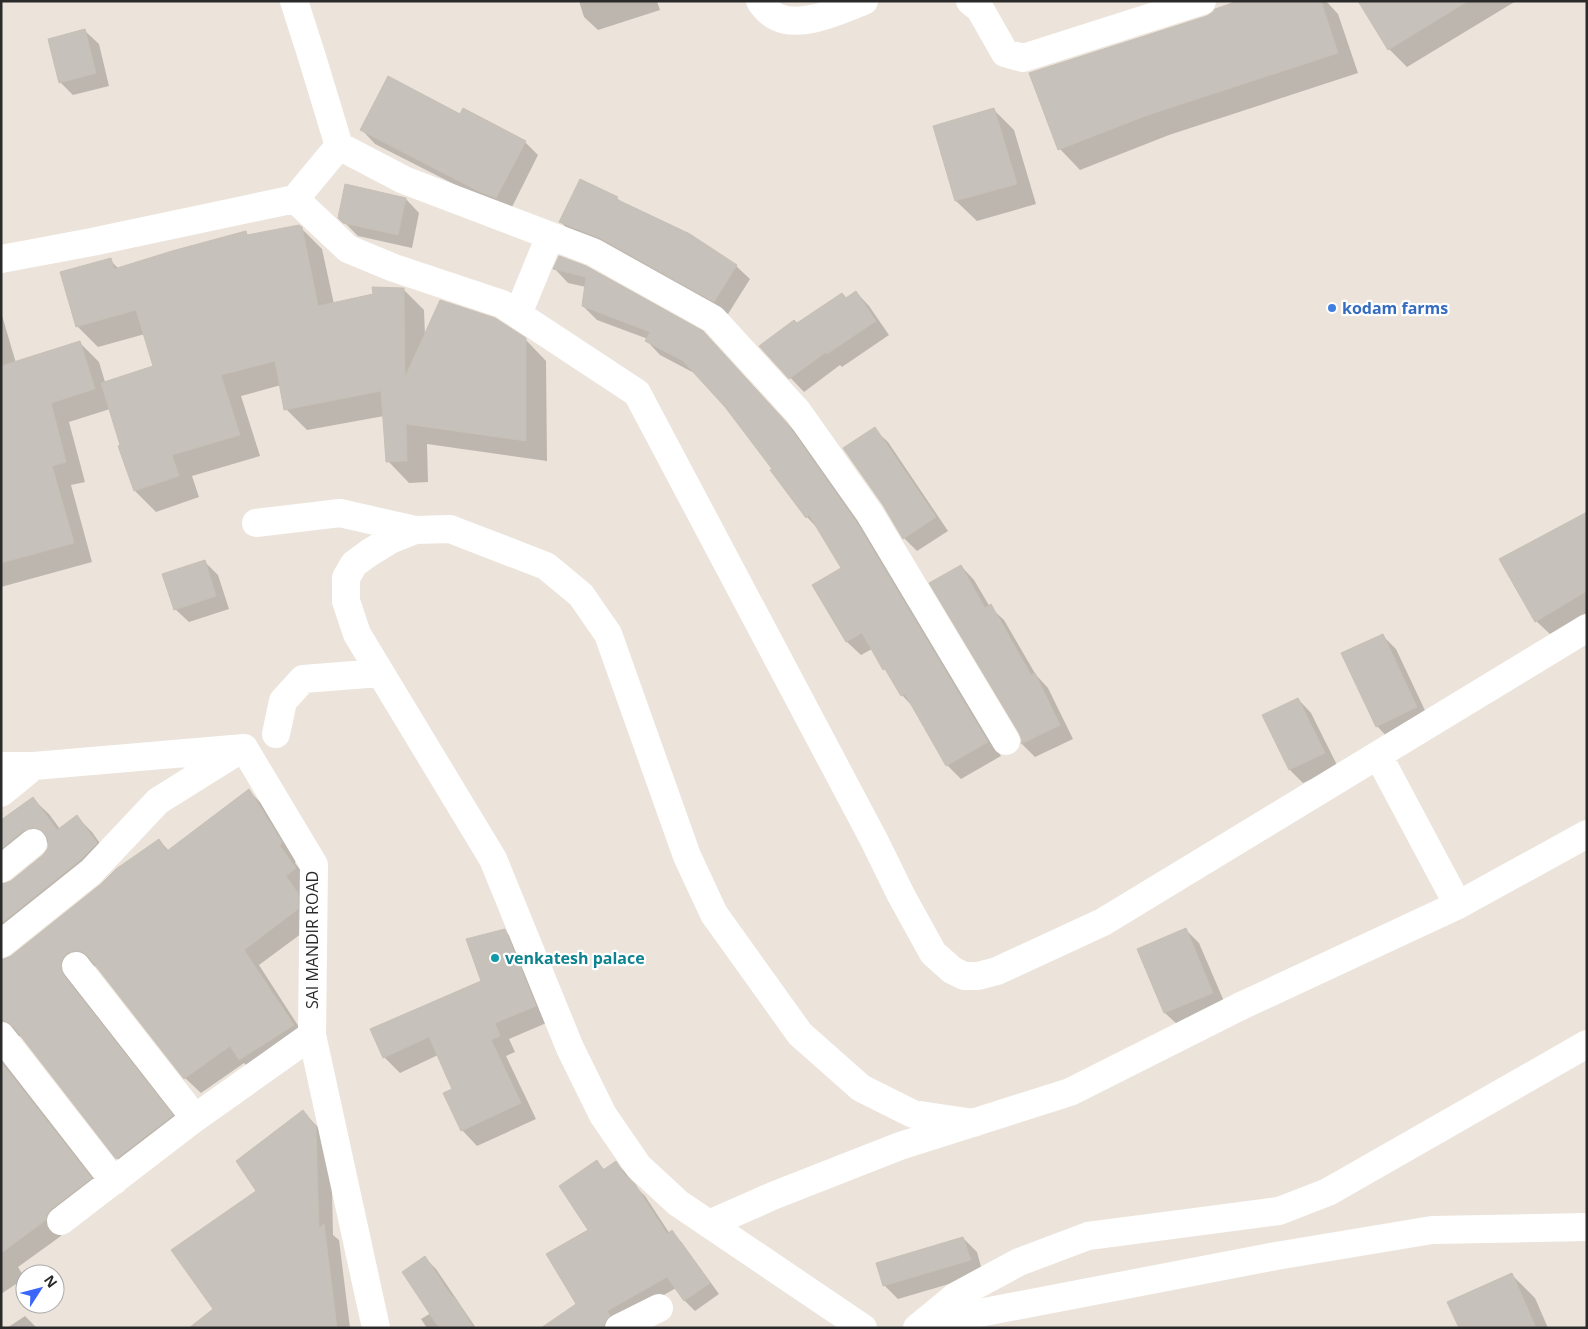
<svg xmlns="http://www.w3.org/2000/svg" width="1588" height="1329" font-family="'Open Sans',sans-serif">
	<rect width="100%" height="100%" fill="#ece4db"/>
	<path fill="#0003" d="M 579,1 L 657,1 L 660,10 L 598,30 L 584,17 Z
		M 1242,1 L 1326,1 L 1338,14 L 1358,73 L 1169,135 L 1080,170 L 1060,149 Z
		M 1362,1 L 1516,1 L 1407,67 L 1389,49 Z
		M 85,31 L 99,44 L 109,86 L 73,95 L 60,82 Z
		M 994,110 L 1014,130 L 1036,204 L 977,221 L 956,201 L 934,127 Z
		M 362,130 L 525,142 L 538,155 L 510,211 L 495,205 L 375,144 Z
		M 617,198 L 623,204 L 736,266 L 750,279 L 728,314 L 615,251 L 574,236 L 561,222 Z
		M 406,199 L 419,213 L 412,248 L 358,236 L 339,217 Z
		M 299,226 L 322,249 L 334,304 L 403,289 L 424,310 L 425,336 L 525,339 L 546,361 L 547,461 L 427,444 L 428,482 L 409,483 L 388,461 L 384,416 L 307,430 L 286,409 L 281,385 L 241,396 L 260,456 L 192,476 L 199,497 L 156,512 L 135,491 L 110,409 L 69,422 L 85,482 L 71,485 L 92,562 L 1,587 L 1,312 L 16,363 L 79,342 L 99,362 L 105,382 L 155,367 L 145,334 L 98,347 L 77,326 L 110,260 L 119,269 L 245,233 L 248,236 Z
		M 560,257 L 717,347 L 800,437 L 871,538 L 1001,756 L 961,779 L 947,765 L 914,708 L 902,695 L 872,649 L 861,655 L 847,642 L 814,586 L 843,569 L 820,531 L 807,517 L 754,443 L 726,406 L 696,374 L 660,355 L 647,341 L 648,339 L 597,320 L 583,306 L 586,287 L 568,283 L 555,269 Z
		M 856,292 L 869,306 L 889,335 L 842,367 L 840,365 L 804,392 L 761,347 L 797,325 L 847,299 Z
		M 874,429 L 888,442 L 948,531 L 917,551 L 904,538 Z
		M 1587,513 L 1587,613 L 1550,634 L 1536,621 Z
		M 205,562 L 218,575 L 229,609 L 189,622 L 175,609 Z
		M 961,566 L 974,580 L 990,607 L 1004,620 L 1036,675 L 1048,688 L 1073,739 L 1035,757 L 1022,744 L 1023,740 Z
		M 1382,635 L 1396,649 L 1430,721 L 1390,740 L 1377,726 Z
		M 1298,699 L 1311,713 L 1338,767 L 1303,783 L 1290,770 Z
		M 249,791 L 264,806 L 297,859 L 295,863 L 311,884 L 313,925 L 259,965 L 308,1041 L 256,1075 L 244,1063 L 201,1093 L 185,1078 L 98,967 L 90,965 L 75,984 L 79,992 L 187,1131 L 133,1173 L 117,1158 L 23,1037 L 15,1035 L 1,1049 L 1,961 L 11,957 L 159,840 L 169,851 Z
		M 33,799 L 49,814 L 60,829 L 77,817 L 92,832 L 111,859 L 1,955 L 1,885 L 12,882 L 44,856 L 49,849 L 49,843 L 46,843 L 1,882 L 1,822 Z
		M 504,930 L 520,946 L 551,1021 L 509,1039 L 515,1052 L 506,1056 L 536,1119 L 477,1146 L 462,1130 L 454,1089 L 438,1055 L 400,1073 L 384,1057 L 482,982 Z
		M 1186,930 L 1199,943 L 1226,1006 L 1179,1026 L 1165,1013 L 1139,950 Z
		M 1,1056 L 4,1062 L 106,1194 L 62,1230 L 61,1236 L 18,1267 L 25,1278 L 1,1294 Z
		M 303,1112 L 318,1127 L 331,1144 L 333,1235 L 339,1240 L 350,1328 L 200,1328 L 215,1310 L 258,1191 Z
		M 597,1162 L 605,1170 L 616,1163 L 626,1173 L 635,1186 L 645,1196 L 670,1234 L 672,1232 L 682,1243 L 719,1294 L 695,1311 L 685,1301 L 676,1288 L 617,1322 L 619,1328 L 563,1328 L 577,1304 L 590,1230 Z
		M 963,1238 L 977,1252 L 983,1274 L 898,1299 L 884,1285 Z
		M 425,1258 L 436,1269 L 476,1328 L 427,1328 L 421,1319 L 431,1313 Z
		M 1512,1275 L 1535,1298 L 1548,1328 L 1460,1328 Z
		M 25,1316 L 37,1328 L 7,1328 Z"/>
	<path fill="#c7c1bb" stroke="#c7c0b5" d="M 1238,1 L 1321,1 L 1338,53 L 1148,115 L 1058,150 L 1029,73 L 1207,16 L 1213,12 L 1215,9 Z
		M 1358,1 L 1468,1 L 1388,50 Z
		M 85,29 L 96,73 L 59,83 L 48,39 Z
		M 388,76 L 460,114 L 463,108 L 526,141 L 496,198 L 480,192 L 360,130 Z
		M 994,108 L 1017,184 L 955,201 L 933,126 Z
		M 580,179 L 618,197 L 616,199 L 690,234 L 737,265 L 714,302 L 600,238 L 559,222 Z
		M 345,184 L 406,198 L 398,235 L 343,223 L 338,218 Z
		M 299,225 L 302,227 L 318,306 L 373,294 L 372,287 L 404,288 L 405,377 L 440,300 L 495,318 L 526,338 L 526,441 L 406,424 L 407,461 L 386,462 L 381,391 L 284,410 L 275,361 L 221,375 L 240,435 L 172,455 L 179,476 L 134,491 L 118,446 L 120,445 L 101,383 L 153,366 L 136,310 L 76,327 L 60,272 L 111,258 L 114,269 L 172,251 L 246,231 L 247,235 Z
		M 559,256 L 586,266 L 703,331 L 786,422 L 857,523 L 988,742 L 946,766 L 905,694 L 901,696 L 885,669 L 883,670 L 862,633 L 846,642 L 812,585 L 841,568 L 809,515 L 806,518 L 770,470 L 772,469 L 725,407 L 683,361 L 645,341 L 650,332 L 582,306 L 586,277 L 553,269 Z
		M 856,291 L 876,321 L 827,354 L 826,352 L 789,379 L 759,346 L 794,320 L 797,323 L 842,293 L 846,298 Z
		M 80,341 L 95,389 L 51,403 L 66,462 L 52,466 L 74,543 L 1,563 L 1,366 Z
		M 875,427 L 936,517 L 903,539 L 883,505 L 843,448 Z
		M 1587,512 L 1587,591 L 1535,622 L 1499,559 Z
		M 205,560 L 216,596 L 174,610 L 162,574 Z
		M 961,565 L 985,608 L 991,604 L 1031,675 L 1035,673 L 1060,725 L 1021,744 L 1022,740 L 1019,733 L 929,583 Z
		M 1383,634 L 1417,707 L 1376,727 L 1341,653 Z
		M 1298,698 L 1325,753 L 1289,770 L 1262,715 Z
		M 249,789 L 282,842 L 280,846 L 296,868 L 286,876 L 298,893 L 298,909 L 244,950 L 294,1025 L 239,1060 L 230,1046 L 184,1079 L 88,956 L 81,951 L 74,951 L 67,953 L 61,961 L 61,969 L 64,976 L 173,1115 L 116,1159 L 13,1026 L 7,1022 L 1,1021 L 1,960 L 11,956 L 101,884 L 116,869 L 159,839 L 167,851 Z
		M 33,797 L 57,830 L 77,815 L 97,843 L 80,860 L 3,922 L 1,919 L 1,884 L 11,881 L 43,855 L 48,848 L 48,840 L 45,834 L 39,829 L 31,828 L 23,831 L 1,849 L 1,820 Z
		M 1186,928 L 1213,993 L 1164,1013 L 1137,949 Z
		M 505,929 L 536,1006 L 495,1023 L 500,1036 L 491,1040 L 521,1103 L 461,1131 L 443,1093 L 452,1089 L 429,1037 L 383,1058 L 370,1029 L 481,981 L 466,939 Z
		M 1,1062 L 92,1178 L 51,1209 L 47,1215 L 46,1220 L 1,1253 Z
		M 303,1110 L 316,1127 L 319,1228 L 324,1224 L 337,1328 L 189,1328 L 213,1309 L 171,1250 L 256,1191 L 236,1161 Z
		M 597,1160 L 603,1170 L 616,1161 L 625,1175 L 635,1184 L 667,1234 L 672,1230 L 710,1283 L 684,1301 L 667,1277 L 607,1311 L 610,1316 L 606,1320 L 603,1328 L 541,1328 L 576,1304 L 546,1254 L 588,1230 L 559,1186 Z
		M 963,1237 L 971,1260 L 883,1286 L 876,1263 Z
		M 425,1256 L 452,1297 L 454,1296 L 474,1328 L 439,1328 L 402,1272 Z
		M 1512,1273 L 1536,1328 L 1459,1328 L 1447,1302 Z"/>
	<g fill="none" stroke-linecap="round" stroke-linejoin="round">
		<path stroke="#fff" stroke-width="28" d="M 294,1 L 312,57 L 339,146 L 404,180 L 593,252 L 713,319 L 798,412 L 870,514 L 1006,741
			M 760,1 C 765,8 770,14 777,17 C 801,29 840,10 864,1
			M 970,1 L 980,9 L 1005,53 L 1023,58 L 1202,1
			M 295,199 L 348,249 L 394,268 L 502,304 L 637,393 L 874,840 L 901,895 L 933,953 L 952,970 L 964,976 L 978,976 L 997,971 L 1103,922 L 1587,628
			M 1,259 L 92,242 L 295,199 L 339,146
			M 518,314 L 550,236
			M 256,523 L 340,513 L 415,530
			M 276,734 L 283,701 L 303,679 L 380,673
			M 1378,755 L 1458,905
			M 1,766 L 34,766 L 244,748 L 314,865 L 312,1035 L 376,1328
			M 1,793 L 34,766
			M 1,869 L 33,843
			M 1,944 L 91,872 L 158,801 L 238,751
			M 76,966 L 195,1118
			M 1,1036 L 114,1181
			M 61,1221 L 195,1118 L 312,1035
			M 709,1224 L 775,1195 L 900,1146 L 1070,1092 L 1241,1006 L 1458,905 L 1587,834
			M 927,1323 L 1276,1256 L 1432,1230 L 1587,1227
			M 619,1328 L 659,1308
			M 863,1328 L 678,1203 L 638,1166 L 603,1115 L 570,1048 L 493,859 L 357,634 L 346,601 L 346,578 L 354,564 L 369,553 L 390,540 L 415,530 L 450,529 L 546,566 L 581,595 L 608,634 L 687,856 L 714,914 L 800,1034 L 861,1088 L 913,1114 L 974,1123
			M 917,1328 L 956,1296 L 1019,1262 L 1088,1236 L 1279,1211 L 1328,1192 L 1587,1044"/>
	</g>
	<circle fill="#3f7fe0" stroke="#fff" stroke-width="2" cx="1332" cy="308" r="5"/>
	<circle fill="#0f9aa8" stroke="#fff" stroke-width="2" cx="495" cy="958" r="5"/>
	<g text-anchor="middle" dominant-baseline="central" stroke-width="4.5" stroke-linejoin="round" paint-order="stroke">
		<g font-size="16" font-weight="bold" fill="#366cbe" stroke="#fff" text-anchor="start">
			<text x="1342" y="308">kodam farms</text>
		</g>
		<g font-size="16" fill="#2a2a2a" stroke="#fff">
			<text transform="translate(312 940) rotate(-90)">SAI MANDIR ROAD</text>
		</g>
		<g font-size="16" font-weight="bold" fill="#0d838f" stroke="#fff" text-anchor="start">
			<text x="505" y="958">venkatesh palace</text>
		</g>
	</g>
	<rect width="1588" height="1329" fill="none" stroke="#2a2a2a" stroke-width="5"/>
	<g transform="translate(40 1289) rotate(54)"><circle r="24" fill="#ffffff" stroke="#aaaaaa"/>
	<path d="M0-4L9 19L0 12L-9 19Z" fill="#3a66fa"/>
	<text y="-8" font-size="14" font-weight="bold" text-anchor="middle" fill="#2a2a2a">N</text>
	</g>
</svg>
